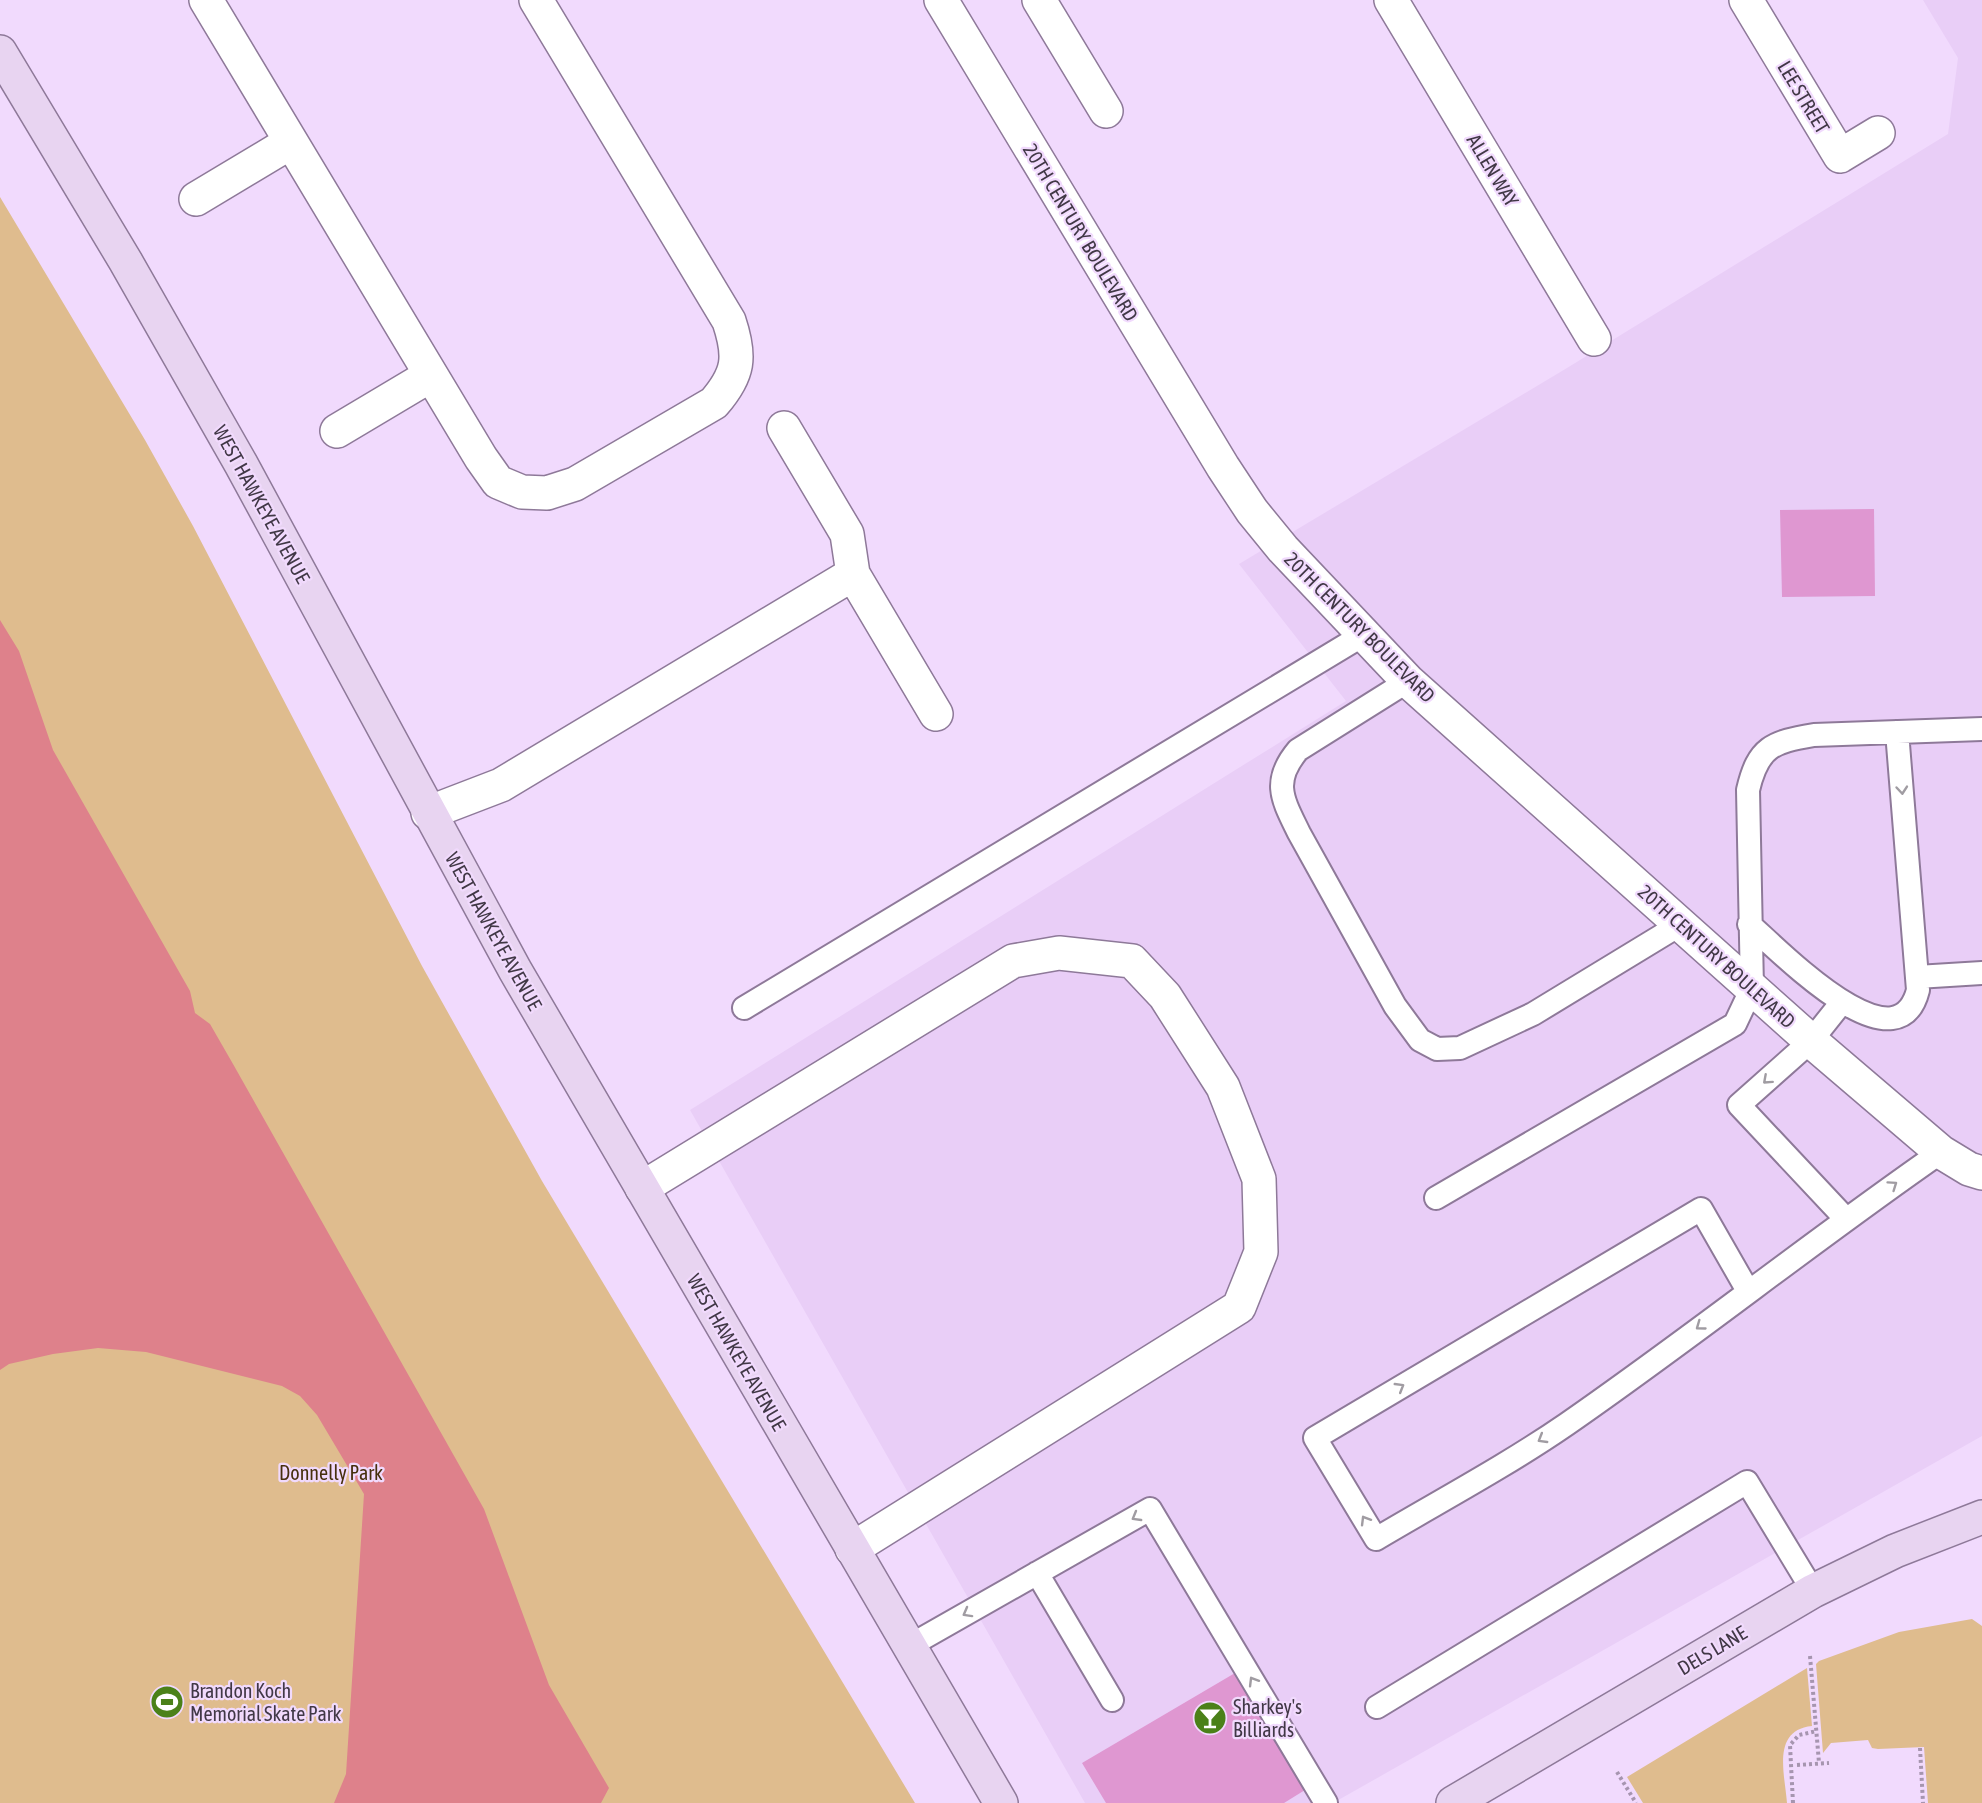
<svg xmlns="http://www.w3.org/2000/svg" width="1982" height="1803" font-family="'Asap Condensed',sans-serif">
	<rect width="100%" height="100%" fill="#f1dafd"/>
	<path fill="#e9cef7" d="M 1923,0 L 1982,0 L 1982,1436 L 1333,1803 L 1085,1803 L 690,1110 L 1346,701 L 1239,564 L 1567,368 L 1948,134 L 1958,58 Z"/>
	<path fill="#dfbc8e" d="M 0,197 L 145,440 L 193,526 L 422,966 L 542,1181 L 915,1803 L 0,1803 Z
		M 1972,1619 L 1982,1626 L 1982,1803 L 1928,1803 L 1924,1747 L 1878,1749 L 1872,1748 L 1868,1740 L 1831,1743 L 1823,1753 L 1816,1664 L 1819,1661 L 1899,1632 Z
		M 1807,1668 L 1812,1726 C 1771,1730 1785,1775 1787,1803 L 1643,1803 L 1627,1777 Z"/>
	<path fill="#de818b" d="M 0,620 L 19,651 L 53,750 L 190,991 L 195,1013 L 210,1024 L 233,1064 L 484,1509 L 549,1685 L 609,1788 L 601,1803 L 334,1803 L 346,1774 L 364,1494 L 317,1415 L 300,1396 L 282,1386 L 146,1352 L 98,1348 L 53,1354 L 9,1364 L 0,1370 Z"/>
	<path fill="#df97d1" d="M 1874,509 L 1875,596 L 1782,597 L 1780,510 Z
		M 1235,1673 L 1305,1790 L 1284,1803 L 1106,1803 L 1082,1763 Z"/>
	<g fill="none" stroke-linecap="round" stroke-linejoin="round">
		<g stroke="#8e7999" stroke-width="26">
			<path id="lane" d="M 1408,681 L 1298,750 C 1271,782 1283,800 1299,833 L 1395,1006 L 1420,1040 L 1437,1049 L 1460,1048 L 1533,1014 L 1681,924
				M 1749,924 C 1779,950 1897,1073 1918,990 L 1897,732
				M 1917,977 L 1982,973
				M 1842,1002 L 1811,1041 L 1739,1105 L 1845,1218
				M 744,1008 L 1363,635
				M 1436,1198 L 1735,1024 L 1752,988 L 1748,790 C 1758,747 1772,742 1814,735 L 1982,729
				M 1748,1291 L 1701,1209 L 1315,1438 L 1376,1539 C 1440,1501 1506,1466 1567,1424 C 1694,1336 1814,1240 1941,1152
				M 1037,1573 L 1112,1700
				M 911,1645 L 1150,1509 L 1326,1803
				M 1377,1707 L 1747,1482 L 1813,1591"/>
		</g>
		<g stroke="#8e7999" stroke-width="36">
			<path id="street" d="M 206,0 L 481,458 L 498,482 L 522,492 L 547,493 L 575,484 L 714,403 C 739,374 741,357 729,321 L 536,0
				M 941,0 L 1223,467 L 1252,511 L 1283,549 L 1408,681 L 1811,1041 L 1941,1152 L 1969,1169 L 1982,1173
				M 1039,0 L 1106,111
				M 1391,0 L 1594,339
				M 1746,0 L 1840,156 L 1878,133
				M 196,199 L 291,142
				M 784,428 L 847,534 L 853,574 L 936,714
				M 337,431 L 431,375
				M 428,813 L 501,785 L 853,574
				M 642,1188 L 1013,961 L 1059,953 L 1132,961 L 1165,996 L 1223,1087 L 1259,1179 L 1261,1252 L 1239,1307 L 852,1549"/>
		</g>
		<g stroke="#8e7999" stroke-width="36">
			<path id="secondary" d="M 0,52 L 126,262 L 241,464 L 515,970 L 1001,1803
				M 1453,1803 L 1813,1591 L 1895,1551 L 1982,1517"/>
		</g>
		<path stroke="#a695af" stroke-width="4" stroke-dasharray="3 3" stroke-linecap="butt" d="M 1810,1656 L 1819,1763
			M 1920,1748 L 1923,1803
			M 1797,1765 L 1829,1763
			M 1617,1772 L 1636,1803
			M 1793,1803 L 1790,1745 L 1799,1735 L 1817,1731"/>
		<use href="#lane" stroke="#fff" stroke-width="22"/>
		<use href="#street" stroke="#fff" stroke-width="33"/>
		<use href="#secondary" stroke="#e8d4f1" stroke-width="33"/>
	</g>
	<defs><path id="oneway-chevron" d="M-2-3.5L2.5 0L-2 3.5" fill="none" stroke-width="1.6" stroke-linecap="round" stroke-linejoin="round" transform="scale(1.5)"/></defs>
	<g stroke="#a09ca2">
		<use href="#oneway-chevron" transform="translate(1902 790) rotate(85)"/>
		<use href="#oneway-chevron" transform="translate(1767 1080) rotate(138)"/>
		<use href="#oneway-chevron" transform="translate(1893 1185) rotate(-35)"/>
		<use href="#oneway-chevron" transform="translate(1700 1326) rotate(144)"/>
		<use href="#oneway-chevron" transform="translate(1400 1387) rotate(-31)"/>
		<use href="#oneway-chevron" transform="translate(1542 1439) rotate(149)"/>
		<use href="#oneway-chevron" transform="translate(1136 1517) rotate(150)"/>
		<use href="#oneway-chevron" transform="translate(1365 1520) rotate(-121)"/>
		<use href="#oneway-chevron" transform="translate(967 1613) rotate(151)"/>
		<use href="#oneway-chevron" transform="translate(1253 1681) rotate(-121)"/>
	</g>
	<defs>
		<g id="stadium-disc" transform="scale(1.725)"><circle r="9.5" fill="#4b8119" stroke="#f1dafd"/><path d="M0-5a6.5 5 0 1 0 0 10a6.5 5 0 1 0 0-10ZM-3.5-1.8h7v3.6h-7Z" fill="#fff"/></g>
		<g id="bar-disc" transform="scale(1.725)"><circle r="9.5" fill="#4b8119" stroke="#f1dafd"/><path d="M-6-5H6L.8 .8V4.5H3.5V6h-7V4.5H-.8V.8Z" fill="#fff"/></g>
	</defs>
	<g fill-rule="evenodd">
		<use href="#stadium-disc" x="167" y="1702"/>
		<use href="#bar-disc" x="1210" y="1718"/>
	</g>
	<g text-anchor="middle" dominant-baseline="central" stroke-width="4.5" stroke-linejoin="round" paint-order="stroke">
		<g font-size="20" fill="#413846" stroke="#f1dafd">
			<text transform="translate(1804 97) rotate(59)">LEE STREET</text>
			<text transform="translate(1493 170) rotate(59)">ALLEN WAY</text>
			<text transform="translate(1081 232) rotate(59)">20TH CENTURY BOULEVARD</text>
			<text transform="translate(262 504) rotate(61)">WEST HAWKEYE AVENUE</text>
			<text transform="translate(1360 627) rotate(45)">20TH CENTURY BOULEVARD</text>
			<text transform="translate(494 931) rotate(61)">WEST HAWKEYE AVENUE</text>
			<text transform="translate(1717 956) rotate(42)">20TH CENTURY BOULEVARD</text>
			<text transform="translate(737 1352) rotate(60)">WEST HAWKEYE AVENUE</text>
			<text transform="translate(1712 1650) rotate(-31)">DELS LANE</text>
		</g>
		<g font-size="20" fill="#462f0d" stroke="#f1dafd">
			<text x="331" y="1472">Donnelly Park</text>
		</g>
		<g font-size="20" fill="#413846" stroke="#f1dafd" text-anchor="start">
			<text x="190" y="1690">Brandon Koch<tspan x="190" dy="23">Memorial Skate Park</tspan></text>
			<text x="1233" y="1706">Sharkey's<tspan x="1233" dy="23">Billiards</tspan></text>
		</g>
	</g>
</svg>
